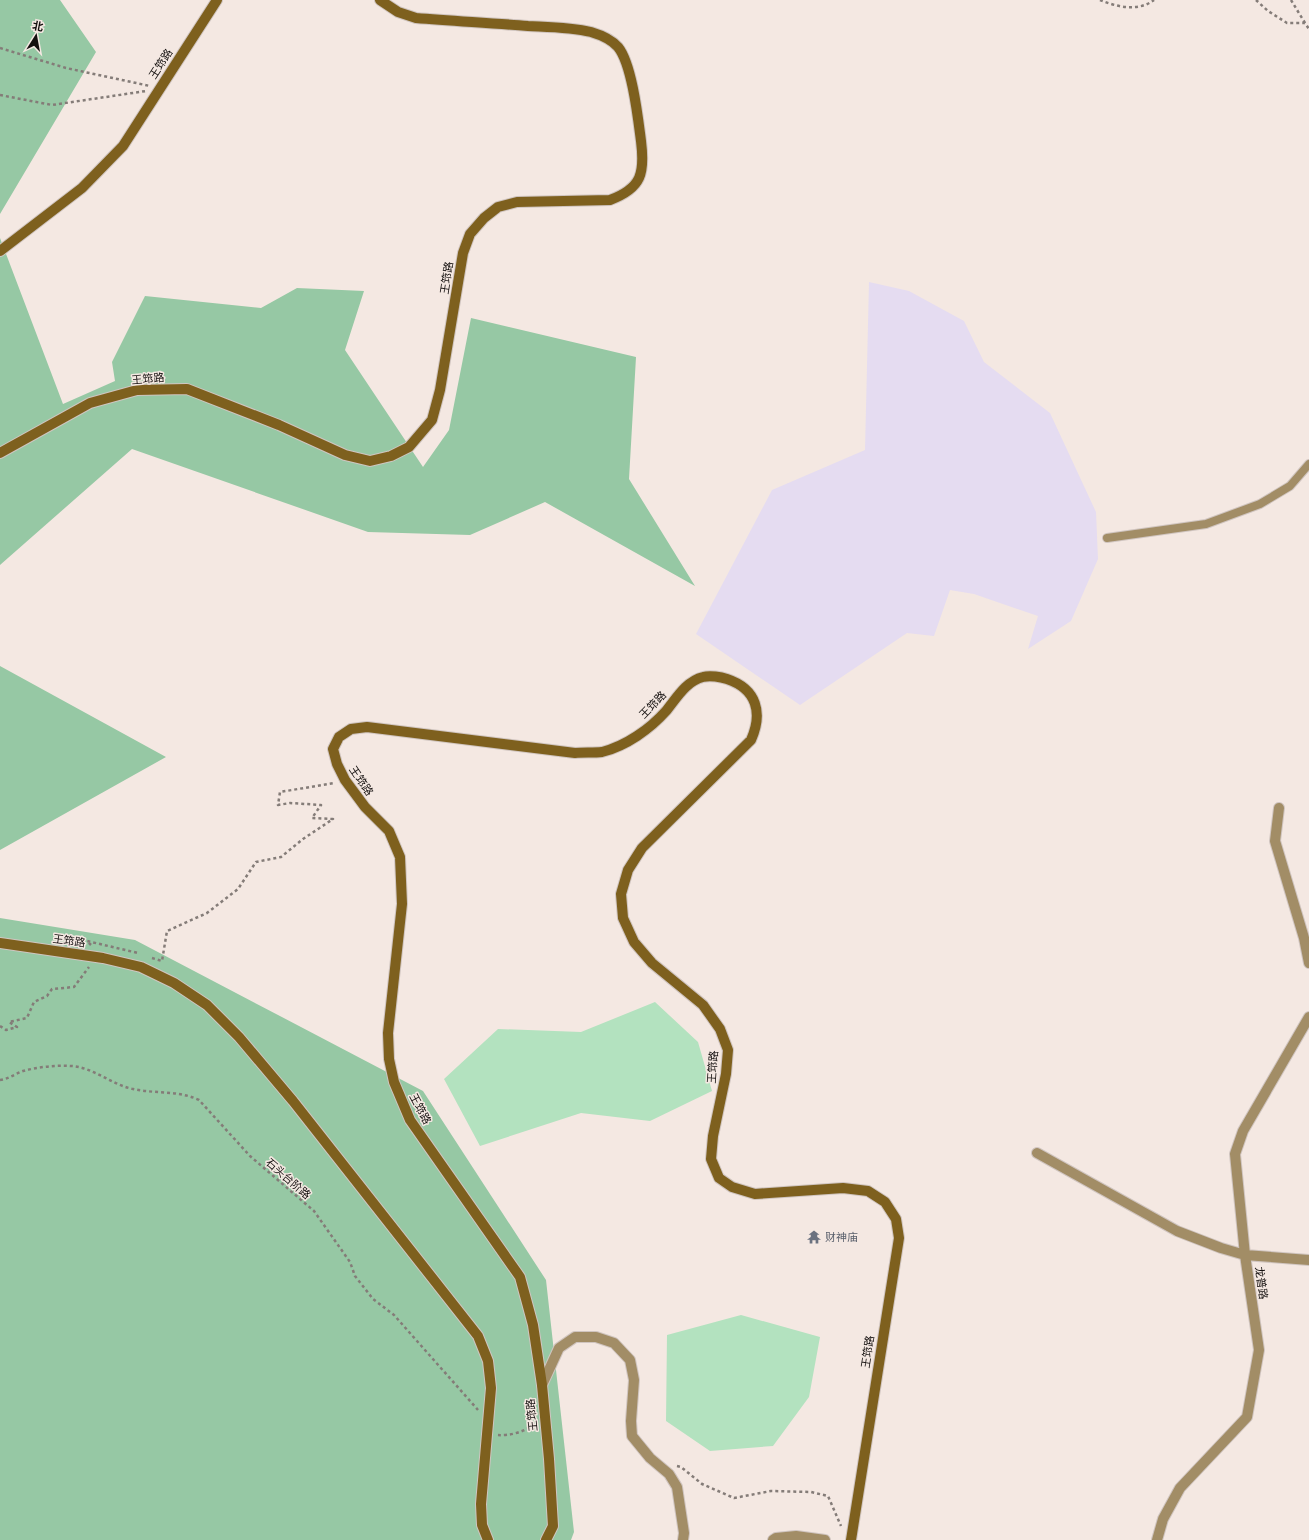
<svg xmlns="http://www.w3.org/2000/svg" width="1309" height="1540" font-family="'Source Sans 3','Noto Sans SC',sans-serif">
	<rect width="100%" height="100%" fill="#f4e8e2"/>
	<path fill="#e5dcf1" d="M 869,282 L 909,291 L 964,321 L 984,362 L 1050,413 L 1096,512 L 1098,559 L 1071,621 L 1028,649 L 1038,616 L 974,594 L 950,590 L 934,636 L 907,633 L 800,705 L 696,634 L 772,490 L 865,450 Z"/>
	<path fill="#b3e2bf" d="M 655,1002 L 698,1042 L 712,1091 L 650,1121 L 581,1113 L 480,1146 L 444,1079 L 498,1029 L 581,1032 Z
		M 741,1315 L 820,1337 L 809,1397 L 773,1446 L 710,1451 L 666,1421 L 667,1335 Z"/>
	<path fill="#96c8a4" d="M 0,0 L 60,0 L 96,52 L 0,214 Z
		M 0,238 L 63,404 L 115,381 L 112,362 L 145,296 L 261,308 L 297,288 L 364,291 L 345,350 L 423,467 L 449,430 L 471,318 L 636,357 L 629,479 L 695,586 L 545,502 L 470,535 L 368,532 L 132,449 L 0,565 Z
		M 0,666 L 166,757 L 0,850 Z
		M 0,918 L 135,940 L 423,1091 L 546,1280 L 574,1532 L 571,1540 L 0,1540 Z"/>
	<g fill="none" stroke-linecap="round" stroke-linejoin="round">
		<g stroke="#d0c5c0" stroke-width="10">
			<path id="lane" d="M 1107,538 L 1206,524 L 1260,504 L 1290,486 L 1309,464"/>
		</g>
		<g stroke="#d0c5c0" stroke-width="12">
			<path id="street" d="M 1279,808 L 1275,841 L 1304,938 L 1309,963
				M 1037,1153 L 1177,1231 L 1221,1248 L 1245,1255 L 1309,1260
				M 542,1385 L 559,1348 L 575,1337 L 596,1337 L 614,1343 L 630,1360 L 634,1380 L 631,1421 L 632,1436 L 650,1458 L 669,1474 L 677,1487 L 684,1533 L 683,1540
				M 773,1540 L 776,1538 L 796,1536 L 825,1540
				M 1157,1540 L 1163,1519 L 1180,1488 L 1247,1417 L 1259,1350 L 1245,1255 L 1235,1154 L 1243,1131 L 1309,1017"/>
		</g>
		<g stroke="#d0c5c0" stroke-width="12">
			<path id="secondary" d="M 0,251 L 82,188 L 123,146 L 217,0
				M 0,453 L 90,403 L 137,390 L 187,389 L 279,425 L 345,455 L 370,461 L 391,456 L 409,447 L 432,420 L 440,390 L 463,253 L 470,234 L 484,218 L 498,207 L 517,202 L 610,200 C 642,188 645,173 641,141 C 638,118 632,64 618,47 C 611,39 601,35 591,32 C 571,27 549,27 528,26 C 491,23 453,21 416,18 L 398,12 L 380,0
				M 0,943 L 103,958 L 141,967 L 174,983 L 207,1005 L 239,1037 L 293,1101 L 478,1336 L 488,1361 L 491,1388 L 481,1504 L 482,1525 L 488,1540
				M 546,1540 L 553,1526 L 549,1459 L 542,1385 L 533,1325 L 520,1277 L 410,1120 L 394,1082 L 389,1059 L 388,1033 L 402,904 L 400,857 L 389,831 L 365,807 L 345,780 L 337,764 L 333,749 L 339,737 L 351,729 L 367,727 L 575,753 C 583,752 593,753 602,752 C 626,746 650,729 666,711 C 676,699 686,681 703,677 C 710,675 721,677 727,679 C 757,689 763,713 751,740 L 642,848 L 628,870 L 621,894 L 623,918 L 634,942 L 652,963 L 703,1005 L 720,1029 L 728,1050 L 726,1074 L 713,1136 L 711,1159 L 719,1178 L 732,1187 L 755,1194 L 843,1188 L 868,1191 L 885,1202 L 896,1219 L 899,1238 L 851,1540"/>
		</g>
		<path stroke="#847c78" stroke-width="2.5" stroke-dasharray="3 3" stroke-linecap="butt" d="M 1100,0 C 1117,7 1138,12 1154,0
			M 1256,0 L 1268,11 L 1287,23 L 1305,23 L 1309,29
			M 1291,0 L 1305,23
			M 0,48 L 66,68 L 150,86
			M 0,95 L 52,105 L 146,91
			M 91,945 L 87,941 L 138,953
			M 152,958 L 162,961 L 167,931 L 207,913 L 238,889 L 256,862 L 281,857 L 303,839 L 333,819 L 312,818 L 321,805 L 290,803 L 278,805 L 280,792 L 334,783
			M 0,1026 L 6,1030 L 17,1027 L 9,1022 L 27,1018 L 34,1002 L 47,996 L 52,989 L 74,987 L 89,967
			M 0,1080 C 8,1079 15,1074 23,1071 C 38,1067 55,1065 71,1066 C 93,1067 112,1085 133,1089 C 155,1094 178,1090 199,1100 L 250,1156 L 314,1211 L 350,1262 L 355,1276 L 373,1299 L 394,1315 L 478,1410
			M 498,1435 C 509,1436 525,1432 534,1424
			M 677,1466 L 681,1467 L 702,1484 L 734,1498 L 771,1491 L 811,1492 L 828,1496 L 841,1526"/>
		<use href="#lane" stroke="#a28d66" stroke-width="8"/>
		<use href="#street" stroke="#a28d66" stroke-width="10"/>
		<use href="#secondary" stroke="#7e601e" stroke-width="10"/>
	</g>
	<defs>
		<g id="temple-bare" transform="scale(1.08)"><path d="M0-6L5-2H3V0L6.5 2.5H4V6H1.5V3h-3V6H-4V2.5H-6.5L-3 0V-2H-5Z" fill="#6b7280" stroke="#f4e8e2" stroke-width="2.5" paint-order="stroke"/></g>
	</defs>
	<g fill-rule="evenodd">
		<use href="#temple-bare" x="814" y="1237"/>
	</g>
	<g text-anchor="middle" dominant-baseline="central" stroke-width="3" stroke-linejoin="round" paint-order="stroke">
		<g font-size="11" fill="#130f0e" stroke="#f4e8e2">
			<text transform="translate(161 64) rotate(-57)">王筇路</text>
			<text transform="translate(447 278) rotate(-81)">王筇路</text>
			<text transform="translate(148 379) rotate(-5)">王筇路</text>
			<text transform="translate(653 705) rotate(-46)">王筇路</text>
			<text transform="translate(361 781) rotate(56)">王筇路</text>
			<text transform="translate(69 941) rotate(8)">王筇路</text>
			<text transform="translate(713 1067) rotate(-86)">王筇路</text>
			<text transform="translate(420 1109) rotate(62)">王筇路</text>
			<text transform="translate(288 1179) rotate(41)">石头台阶路</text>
			<text transform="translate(1261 1283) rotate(82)">龙普路</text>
			<text transform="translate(868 1352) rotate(-81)">王筇路</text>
			<text transform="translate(532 1415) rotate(-96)">王筇路</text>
		</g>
		<g font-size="11" fill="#5b616d" stroke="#f4e8e2" text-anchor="start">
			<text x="825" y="1237">财神庙</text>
		</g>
	</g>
	<g transform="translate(36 36) rotate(11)" stroke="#f4e8e2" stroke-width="3" paint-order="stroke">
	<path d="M0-3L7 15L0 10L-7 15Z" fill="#130f0e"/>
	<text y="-6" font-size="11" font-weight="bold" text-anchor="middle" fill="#130f0e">北</text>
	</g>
</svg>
